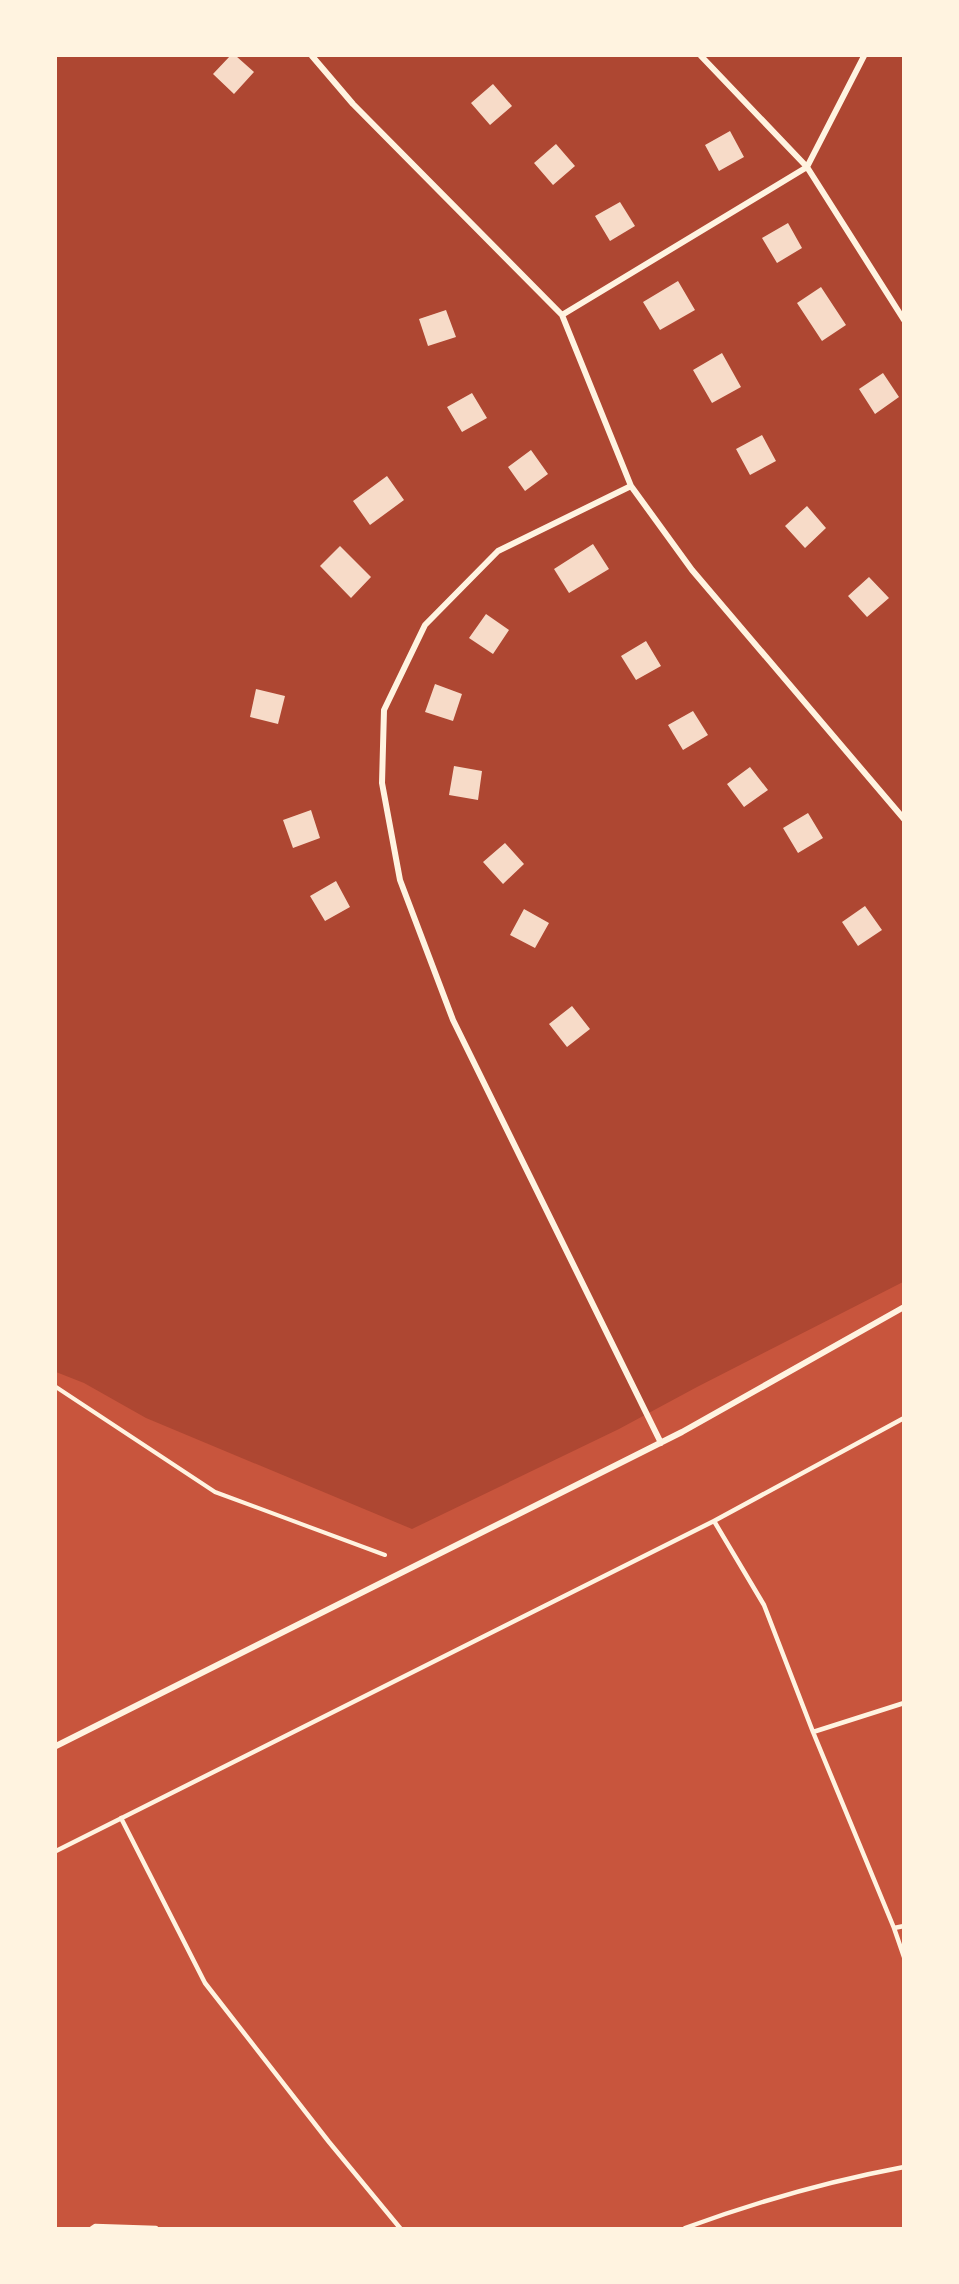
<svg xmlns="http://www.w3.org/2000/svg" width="959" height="2284" font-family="Cabin,sans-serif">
	<rect width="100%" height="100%" fill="#c8553d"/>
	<path fill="#ae4732" d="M 56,56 L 903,56 L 903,1282 L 697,1387 L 619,1429 L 412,1529 L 146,1418 L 84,1383 L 56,1372 Z"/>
	<path fill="#f7dbc8" d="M 230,56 L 236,56 L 254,72 L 234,94 L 213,74 Z
		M 493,84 L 512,106 L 490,125 L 471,103 Z
		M 730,131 L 744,157 L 719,171 L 705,145 Z
		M 556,144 L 575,166 L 553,185 L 534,163 Z
		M 620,202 L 635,226 L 610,241 L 595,216 Z
		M 788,223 L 802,248 L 777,263 L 762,238 Z
		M 678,281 L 695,310 L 660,330 L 643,302 Z
		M 821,287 L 846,325 L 822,341 L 797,303 Z
		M 446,310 L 456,337 L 428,346 L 419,319 Z
		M 722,353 L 741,387 L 712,403 L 693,370 Z
		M 883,373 L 899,397 L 875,414 L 859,389 Z
		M 472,393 L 487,418 L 462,432 L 447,407 Z
		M 762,435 L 776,461 L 750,475 L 736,449 Z
		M 531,450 L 548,474 L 525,491 L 508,467 Z
		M 387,476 L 404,500 L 370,525 L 353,501 Z
		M 807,506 L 826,528 L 805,548 L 785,526 Z
		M 593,544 L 609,569 L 569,593 L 554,569 Z
		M 340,546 L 371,577 L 351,598 L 320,566 Z
		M 869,577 L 889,598 L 867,617 L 848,596 Z
		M 486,614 L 509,630 L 493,654 L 469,638 Z
		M 646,641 L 661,666 L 636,680 L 621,656 Z
		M 435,684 L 462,694 L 453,721 L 425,712 Z
		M 256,689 L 285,696 L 278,724 L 250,717 Z
		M 693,711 L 708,735 L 683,750 L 668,725 Z
		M 454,766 L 482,771 L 478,800 L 449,795 Z
		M 750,767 L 768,790 L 744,807 L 727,784 Z
		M 311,810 L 320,838 L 293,848 L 283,820 Z
		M 808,813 L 823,838 L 798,853 L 783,828 Z
		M 505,843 L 524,864 L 503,884 L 483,862 Z
		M 336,881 L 350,907 L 325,921 L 310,896 Z
		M 865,906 L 882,930 L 858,946 L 842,922 Z
		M 524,909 L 549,923 L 535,948 L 510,935 Z
		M 572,1006 L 590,1029 L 567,1047 L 549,1024 Z"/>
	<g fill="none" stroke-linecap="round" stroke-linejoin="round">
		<path stroke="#fff3e0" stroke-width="4" d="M 56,1387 L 215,1492 L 385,1555"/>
		<path stroke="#fff3e0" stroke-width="4.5" d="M 714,1521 L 764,1605 L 813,1732 L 894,1928 L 904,1957
			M 813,1732 L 904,1703
			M 121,1818 L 205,1983 L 329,2142 L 400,2228
			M 56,1851 L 714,1521 L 904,1418
			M 894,1928 L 904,1926
			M 92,2228 L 95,2226 L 156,2228
			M 685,2228 C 756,2202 829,2181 904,2167"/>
		<path stroke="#fff3e0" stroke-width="6" d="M 312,56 L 353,104 L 562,315 L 631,486 L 692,570 L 904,819
			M 701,56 L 807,167 L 904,320
			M 562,315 L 807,167 L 864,56
			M 631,486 L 498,551 L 425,625 L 384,710 L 382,783 L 400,880 L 453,1020 L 661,1443
			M 56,1746 L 682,1432 L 904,1307"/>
	</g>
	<rect width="959" height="2284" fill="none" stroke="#fff3e0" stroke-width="114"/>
</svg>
